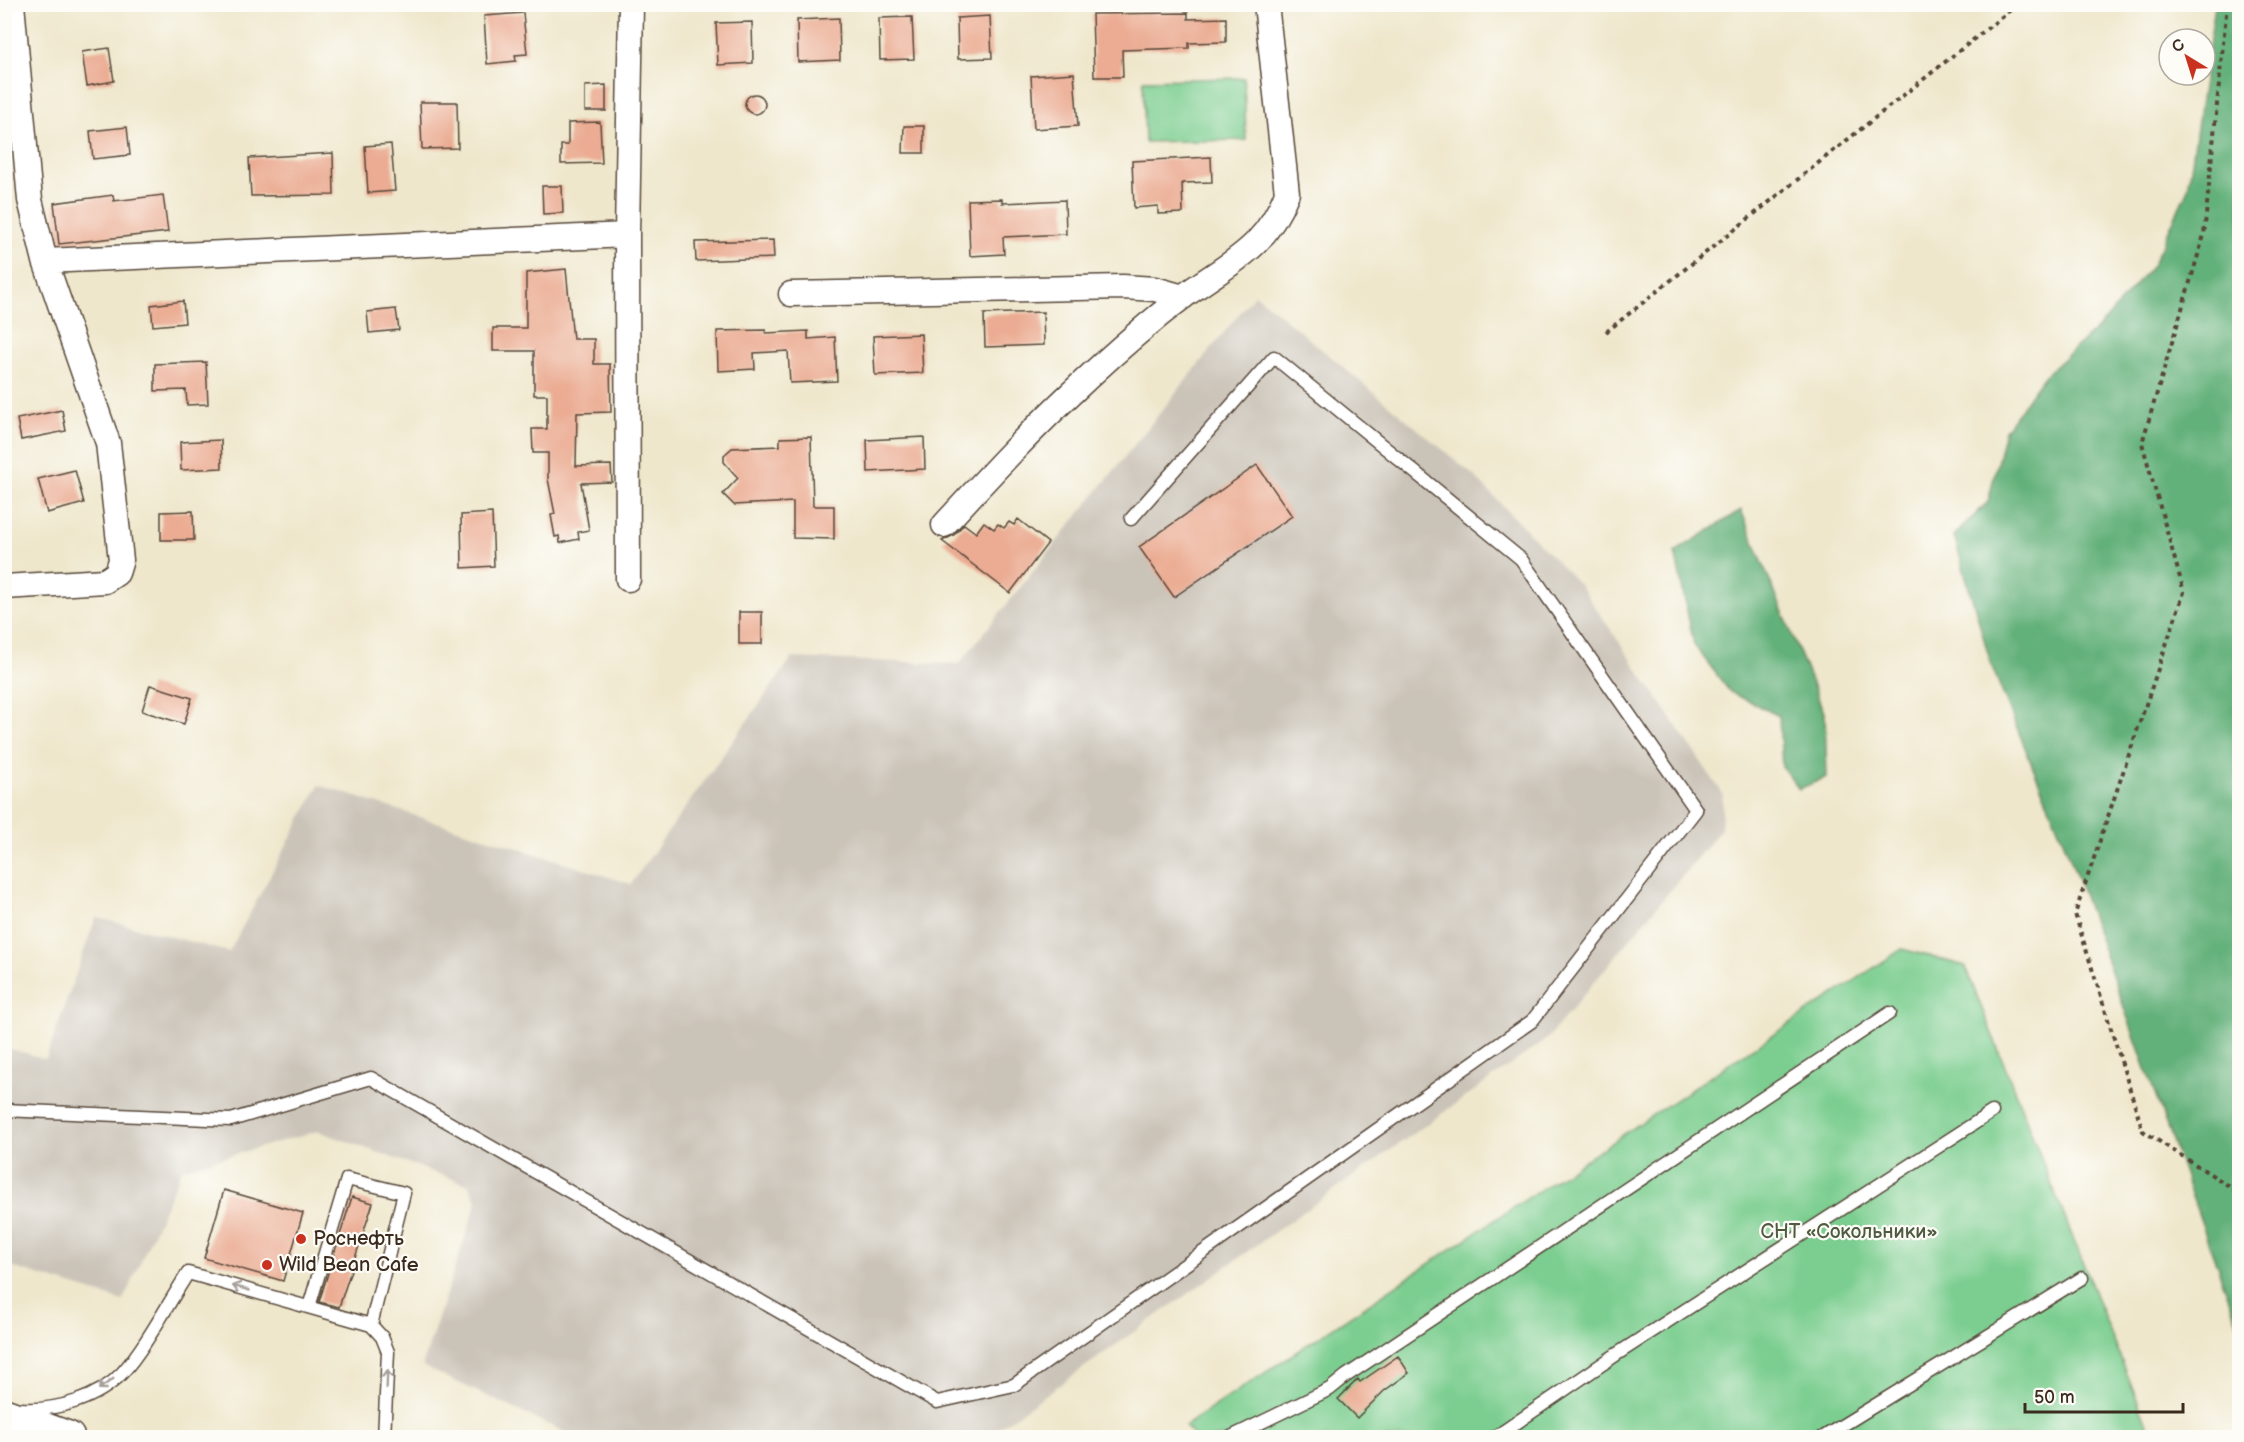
<svg xmlns="http://www.w3.org/2000/svg" width="2244" height="1442" font-family="'Balsamiq Sans',sans-serif">
	<rect width="100%" height="100%" fill="#fdfcf7"/>
	<filter id="ink" filterUnits="userSpaceOnUse"><feTurbulence type="fractalNoise" baseFrequency=".0167" numOctaves="2"/><feDisplacementMap in="SourceGraphic" scale="12" xChannelSelector="R" yChannelSelector="G"/><feConvolveMatrix kernelMatrix="1 2 1 2 8 2 1 2 1" color-interpolation-filters="sRGB"/></filter>
	<filter id="wash" filterUnits="userSpaceOnUse"><feTurbulence type="fractalNoise" baseFrequency=".008" numOctaves="4" result="noise"/><feDisplacementMap in="SourceGraphic" scale="24" xChannelSelector="R" yChannelSelector="G"/><feGaussianBlur stdDeviation="1.35" result="paint"/><feColorMatrix in="noise" values="0 0 0 0 0 0 0 0 0 0 0 0 0 0 0 0 0 1.4 0 .05"/><feComposite in="paint" operator="in"/></filter>
	<g filter="url(#wash)">
		<rect width="100%" height="100%" fill="#efe7cc"/>
		<path fill="#cac3b8" d="M 1255,294 L 1472,474 L 1580,585 L 1723,794 L 1721,829 L 1547,1039 L 986,1437 L 575,1437 L 422,1366 L 477,1201 L 469,1185 L 318,1131 L 182,1169 L 123,1301 L 5,1265 L 4,1047 L 46,1059 L 96,917 L 229,952 L 319,785 L 631,884 L 792,658 L 959,664 Z"/>
		<path fill="#7bce90" stroke="#5b7c57" stroke-width="1.5" d="M 1244,78 L 1246,140 L 1145,142 L 1143,80 Z
			M 1902,949 L 1965,966 L 2152,1437 L 1195,1438 L 1185,1426 Z"/>
		<path fill="#64b17a" stroke="#506e4c" stroke-width="1.5" d="M 2215,5 L 2240,5 L 2239,1327 L 2069,855 L 1992,667 L 1954,536 L 1988,502 L 2005,430 L 2044,376 L 2101,325 L 2153,264 L 2188,189 Z
			M 1741,510 L 1825,715 L 1827,777 L 1799,789 L 1782,767 L 1779,716 L 1730,692 L 1694,645 L 1675,552 Z"/>
		<g id="blocks">
			<path fill="#ebac93" d="M 523,13 L 527,54 L 515,55 L 516,61 L 487,64 L 484,16 Z
				M 1188,13 L 1188,19 L 1226,18 L 1226,42 L 1189,43 L 1189,48 L 1122,50 L 1123,77 L 1094,77 L 1092,14 Z
				M 990,16 L 992,58 L 958,59 L 957,18 Z
				M 912,17 L 914,59 L 880,60 L 879,18 Z
				M 839,18 L 840,60 L 798,62 L 797,20 Z
				M 752,22 L 753,63 L 718,65 L 716,23 Z
				M 109,48 L 114,81 L 87,86 L 82,52 Z
				M 1074,73 L 1078,126 L 1034,129 L 1031,76 Z
				M 606,85 L 606,111 L 585,111 L 585,86 Z
				M745 104a10 10 0 1 1 20 0a10 10 0 1 1-20 0Z
				M 420,102 L 457,102 L 458,148 L 422,149 Z
				M 600,122 L 602,163 L 561,164 L 561,145 L 568,145 L 568,123 Z
				M 904,126 L 924,126 L 924,153 L 903,153 Z
				M 127,127 L 130,155 L 93,159 L 90,131 Z
				M 391,144 L 395,191 L 368,193 L 365,146 Z
				M 333,153 L 334,195 L 251,196 L 249,158 Z
				M 1211,157 L 1212,182 L 1182,183 L 1183,213 L 1158,214 L 1158,206 L 1134,208 L 1132,161 Z
				M 542,186 L 562,186 L 563,213 L 543,214 Z
				M 113,195 L 114,201 L 163,195 L 168,232 L 59,244 L 54,203 Z
				M 1002,199 L 1002,203 L 1065,200 L 1066,234 L 1003,237 L 1004,254 L 970,256 L 968,200 Z
				M 773,240 L 774,258 L 696,261 L 695,242 Z
				M 566,269 L 573,339 L 594,339 L 594,364 L 610,364 L 611,412 L 577,413 L 576,466 L 611,465 L 612,482 L 581,483 L 589,530 L 578,532 L 579,539 L 560,543 L 559,536 L 555,537 L 551,515 L 555,514 L 548,479 L 548,453 L 533,453 L 532,429 L 547,429 L 547,395 L 534,395 L 534,351 L 493,351 L 493,328 L 526,328 L 526,273 Z
				M 183,301 L 185,323 L 153,326 L 151,305 Z
				M 396,309 L 399,330 L 369,333 L 367,312 Z
				M 1043,312 L 1044,345 L 985,347 L 984,314 Z
				M 766,330 L 766,333 L 808,331 L 808,339 L 835,337 L 837,381 L 790,383 L 788,351 L 754,353 L 755,369 L 718,371 L 717,331 Z
				M 921,334 L 923,373 L 875,375 L 873,336 Z
				M 206,362 L 208,404 L 187,405 L 186,390 L 155,391 L 155,364 Z
				M 62,410 L 66,431 L 21,440 L 17,419 Z
				M 811,437 L 813,506 L 834,506 L 834,539 L 793,538 L 793,502 L 734,505 L 723,494 L 738,478 L 724,462 L 724,455 L 732,448 L 780,446 L 780,438 Z
				M 924,437 L 925,469 L 868,472 L 867,440 Z
				M 221,440 L 222,468 L 181,470 L 180,442 Z
				M 1257,465 L 1292,516 L 1174,597 L 1139,547 Z
				M 75,470 L 84,503 L 47,513 L 38,479 Z
				M 193,511 L 194,540 L 161,540 L 161,512 Z
				M 492,513 L 494,566 L 462,568 L 461,515 Z
				M 1018,519 L 1048,543 L 1010,593 L 942,541 L 954,535 L 964,524 L 976,533 L 984,522 L 994,529 L 998,524 L 1004,528 L 1009,522 L 1014,525 Z
				M 739,612 L 762,612 L 762,644 L 739,644 Z
				M 150,685 L 192,698 L 184,724 L 142,711 Z
				M 224,1190 L 303,1213 L 283,1281 L 204,1258 Z
				M 352,1197 L 373,1203 L 339,1307 L 319,1302 Z
				M 1398,1356 L 1409,1373 L 1384,1391 L 1357,1418 L 1338,1399 L 1358,1379 L 1360,1382 Z"/>
		</g>
	</g>
	<g filter="url(#ink)">
		<use href="#blocks" fill-opacity="0" stroke="#564638" stroke-width="1.5"/>
		<g fill="none" stroke-linecap="round" stroke-linejoin="round">
			<g stroke="#564638" stroke-width="15">
				<path id="service" d="M 4,1110 L 231,1120 L 371,1078 L 937,1402 L 1014,1385 L 1532,1021 L 1696,810 L 1521,559 L 1274,357 L 1131,519
					M 309,1307 L 347,1179 L 404,1193 L 371,1325
					M 21,1409 C 56,1411 98,1399 122,1373 C 145,1348 169,1302 188,1273 L 371,1325 L 382,1337 L 388,1352 L 384,1438
					M 1229,1438 L 1330,1389 L 1346,1376 L 1890,1013
					M 1494,1438 L 1617,1354 L 1992,1112
					M 1822,1438 L 2082,1278"/>
			</g>
			<g stroke="#564638" stroke-width="27">
				<path id="minor" d="M 45,261 L 627,235
					M 791,294 L 1123,287 L 1155,289 L 1183,297
					M 944,525 C 988,477 1032,429 1080,385 C 1113,354 1148,323 1184,296 C 1230,262 1265,250 1287,193 L 1266,4
					M 628,579 L 627,235 L 631,4
					M 4,587 L 105,581 L 117,573 L 121,560 L 108,443 L 45,261 L 30,200 L 12,4"/>
			</g>
			<g stroke="#564638" stroke-width="36">
				<path id="trunk" d="M 4,1415 L 68,1438"/>
			</g>
			<path stroke="#564638" stroke-width="4" stroke-dasharray="4.5 4.5" stroke-linecap="butt" d="M 2227,4 L 2204,235 L 2142,443 L 2184,592 L 2075,914 L 2143,1131 L 2240,1193
				M 1606,332 L 2018,4"/>
			<use href="#service" stroke="#fff" stroke-width="12"/>
			<use href="#minor" stroke="#fff" stroke-width="24"/>
			<use href="#trunk" stroke="#fff" stroke-width="33"/>
		</g>
		<defs><path id="oneway-shaft" d="M-6 0H5M1.5-3L5.5 0L1.5 3" fill="none" stroke-width="1.6" stroke-linecap="round" stroke-linejoin="round" transform="scale(1.5)"/></defs>
		<g stroke="#a79f9a">
			<use href="#oneway-shaft" transform="translate(241 1288) rotate(-164)"/>
			<use href="#oneway-shaft" transform="translate(387 1379) rotate(-88)"/>
			<use href="#oneway-shaft" transform="translate(106 1384) rotate(145)"/>
		</g>
	</g>
	<g fill="#c8321e" stroke="#fdfcf7" stroke-width="2">
		<circle cx="301" cy="1239" r="6"/>
		<circle cx="267" cy="1265" r="6"/>
	</g>
	<g text-anchor="middle" dominant-baseline="central" stroke-width="4.5" stroke-linejoin="round" paint-order="stroke">
		<g font-size="20" fill="#4e5b40" stroke="#fdfcf7">
			<text x="1849" y="1232">СНТ «Сокольники»</text>
		</g>
		<g font-size="20" fill="#3b2a1e" stroke="#fdfcf7" text-anchor="start">
			<text x="313" y="1239">Роснефть</text>
			<text x="279" y="1265">Wild Bean Cafe</text>
		</g>
	</g>
	<rect width="2244" height="1442" fill="none" stroke="#fdfcf7" stroke-width="24"/>
	<g transform="translate(2187 57) rotate(322)"><circle r="28" fill="#fdfcf7" stroke="#afa8a0" stroke-width="1.5"/>
	<path d="M0-4.5L10 22L0 15L-10 22Z" fill="#c8321e"/>
	<text y="-9" font-size="16" font-weight="bold" text-anchor="middle" fill="#3b2a1e">С</text>
	</g>
	<path d="M2025 1403v9h158v-9" fill="none" stroke="#3b2a1e" stroke-width="3"/>
	<text x="2034" y="1403" font-size="18" fill="#3b2a1e" stroke="#fdfcf7" stroke-width="4.5" paint-order="stroke">50 m</text>
</svg>
